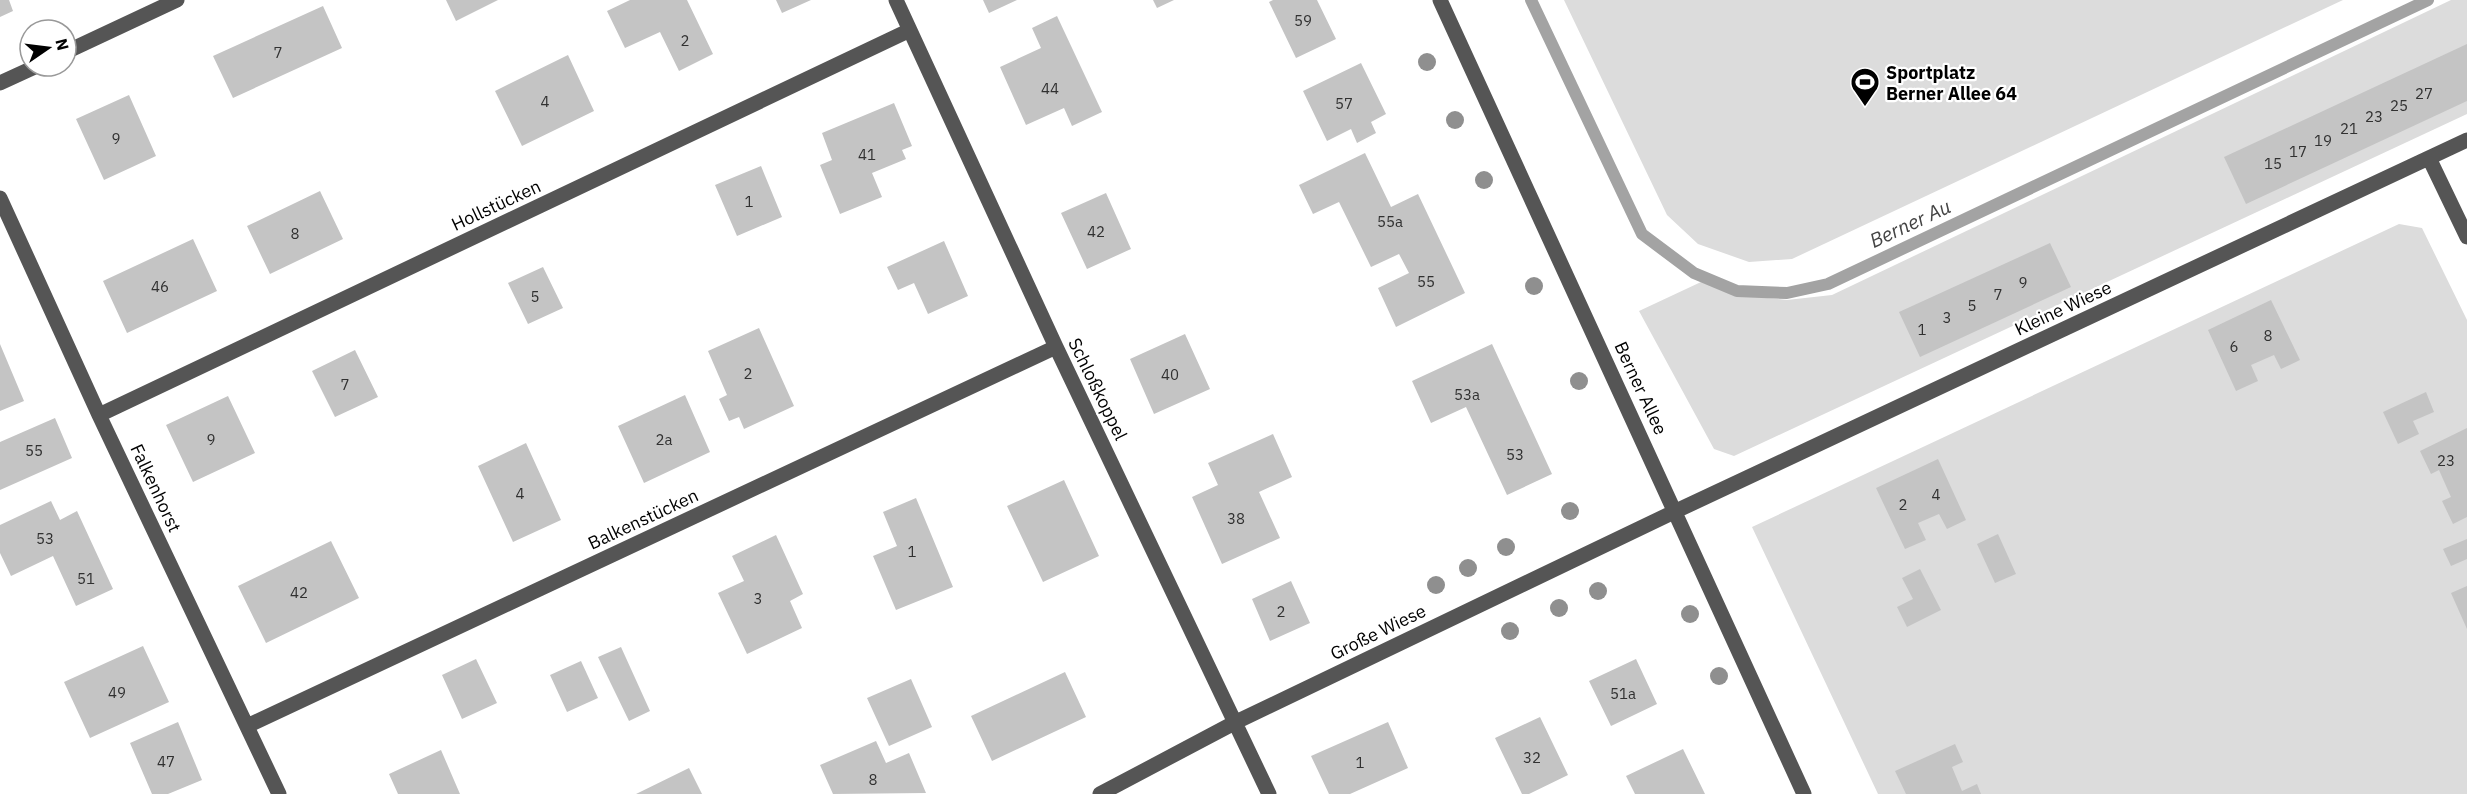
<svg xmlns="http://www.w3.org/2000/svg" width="2467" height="794" font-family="'IBM Plex Sans',sans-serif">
	<rect width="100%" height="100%" fill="#fff"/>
	<path fill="#dcdcdc" d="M 1564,0 L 2343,0 L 1792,259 L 1749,262 L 1698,244 L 1667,215 Z
		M 2451,0 L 2467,0 L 2467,114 L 1734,456 L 1714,449 L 1639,311 L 1701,282 L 1738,295 L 1787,300 L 1832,295 Z
		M 2399,224 L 2422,228 L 2467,320 L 2467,794 L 1878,794 L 1752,527 Z"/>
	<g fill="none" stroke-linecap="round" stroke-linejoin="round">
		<path stroke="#a3a3a3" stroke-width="12" d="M 1531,0 L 1642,234 L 1694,273 L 1737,291 L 1787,293 L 1828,284 L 2428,0"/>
	</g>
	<path fill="#c4c4c4" d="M 0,0 L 9,0 L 13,11 L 0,17 Z
		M 446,0 L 498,0 L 456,21 Z
		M 630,0 L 687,0 L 713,54 L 679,71 L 660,32 L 625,48 L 607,11 Z
		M 776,0 L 811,0 L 782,13 Z
		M 983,0 L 1017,0 L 989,13 Z
		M 1153,0 L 1174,0 L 1157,8 Z
		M 1273,0 L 1317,0 L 1336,39 L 1296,58 L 1269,2 Z
		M 323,6 L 342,48 L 233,98 L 213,56 Z
		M 1057,16 L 1102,112 L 1072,126 L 1064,108 L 1026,125 L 1000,67 L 1041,48 L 1032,28 Z
		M 2467,44 L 2467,101 L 2246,204 L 2224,157 Z
		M 568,55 L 594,111 L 522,146 L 495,91 Z
		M 1361,63 L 1386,114 L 1371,122 L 1376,133 L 1357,143 L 1351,129 L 1327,141 L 1303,91 Z
		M 129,95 L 156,156 L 104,180 L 76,119 Z
		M 894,103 L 912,146 L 902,150 L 906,159 L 872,173 L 882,197 L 840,214 L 820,165 L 832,160 L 822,133 Z
		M 1365,153 L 1391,207 L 1418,194 L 1465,293 L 1396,327 L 1378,288 L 1409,273 L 1399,254 L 1371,267 L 1339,202 L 1313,214 L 1299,185 Z
		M 761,166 L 782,217 L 737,236 L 715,185 Z
		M 320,191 L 343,239 L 270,274 L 247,226 Z
		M 1106,193 L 1131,249 L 1087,269 L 1061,213 Z
		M 193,239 L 217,291 L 127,333 L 103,281 Z
		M 944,241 L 968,296 L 928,314 L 914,283 L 898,290 L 887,267 Z
		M 2050,243 L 2071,287 L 1920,357 L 1899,312 Z
		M 543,267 L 563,308 L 528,324 L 508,283 Z
		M 2271,300 L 2300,360 L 2281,369 L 2274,355 L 2251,365 L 2258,381 L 2236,391 L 2208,330 Z
		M 759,328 L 794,406 L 744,429 L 739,417 L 729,421 L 719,399 L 727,395 L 708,351 Z
		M 1185,334 L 1210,389 L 1154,414 L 1130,359 Z
		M 0,344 L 24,401 L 0,411 Z
		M 1492,344 L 1552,474 L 1507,495 L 1466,407 L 1431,423 L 1412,381 Z
		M 355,350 L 378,397 L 335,417 L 312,371 Z
		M 2426,392 L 2434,412 L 2413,421 L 2419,434 L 2398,444 L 2383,412 Z
		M 685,395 L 710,452 L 644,483 L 618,426 Z
		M 228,396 L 255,453 L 193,482 L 166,425 Z
		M 55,418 L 72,458 L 0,490 L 0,442 Z
		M 2467,428 L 2467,517 L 2453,524 L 2442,501 L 2451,497 L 2439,470 L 2431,474 L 2420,451 Z
		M 1273,434 L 1292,477 L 1259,492 L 1280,538 L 1222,564 L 1192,497 L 1218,485 L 1208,463 Z
		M 526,443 L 561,520 L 513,542 L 478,466 Z
		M 1938,459 L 1966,520 L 1947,529 L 1939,514 L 1918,523 L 1926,540 L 1905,549 L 1876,488 Z
		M 1064,480 L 1099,556 L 1043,582 L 1007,506 Z
		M 916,498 L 953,587 L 896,610 L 873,556 L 897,546 L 883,512 Z
		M 51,501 L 60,520 L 77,511 L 113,589 L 76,606 L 53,556 L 11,576 L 0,553 L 0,525 Z
		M 1998,534 L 2016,574 L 1995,583 L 1977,544 Z
		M 776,535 L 803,594 L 790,601 L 802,628 L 747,654 L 718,593 L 744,581 L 732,556 Z
		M 2467,539 L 2467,559 L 2451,566 L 2443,549 Z
		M 331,541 L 359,598 L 266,643 L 238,586 Z
		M 1920,569 L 1941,610 L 1907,627 L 1897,607 L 1913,599 L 1902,578 Z
		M 1291,581 L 1310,623 L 1270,641 L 1252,599 Z
		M 2467,586 L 2467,629 L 2451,593 Z
		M 143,646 L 169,702 L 90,738 L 64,682 Z
		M 621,647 L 650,711 L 629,721 L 598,657 Z
		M 476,659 L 497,703 L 462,719 L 442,675 Z
		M 1636,659 L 1657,704 L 1611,726 L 1589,681 Z
		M 581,661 L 598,698 L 567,712 L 550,675 Z
		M 1065,672 L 1086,717 L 992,761 L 971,716 Z
		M 911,679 L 932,727 L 889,746 L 867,698 Z
		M 1540,717 L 1568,775 L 1529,794 L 1522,794 L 1495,738 Z
		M 178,722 L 202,780 L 168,794 L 152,794 L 130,743 Z
		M 1388,722 L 1408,768 L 1350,794 L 1329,794 L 1311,756 Z
		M 876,741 L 886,763 L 909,753 L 926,793 L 833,794 L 820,765 Z
		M 1955,744 L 1963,762 L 1952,767 L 1962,791 L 1977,784 L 1981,794 L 1906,794 L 1895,771 Z
		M 1683,749 L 1705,794 L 1635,794 L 1626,776 Z
		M 441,750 L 460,794 L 398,794 L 389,774 Z
		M 689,768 L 702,794 L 636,794 Z"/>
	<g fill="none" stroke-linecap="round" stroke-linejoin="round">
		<path stroke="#555" stroke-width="15" d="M 896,0 L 1056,347 L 1269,794
			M 1440,0 L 1804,794
			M 66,52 L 177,0
			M 0,83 L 37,66
			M 2429,158 L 2467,237
			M 0,198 L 99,415 L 279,794
			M 99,415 L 908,31
			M 247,726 L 1056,347
			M 1100,794 L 1236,722 L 1676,511 L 2467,140"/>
	</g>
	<g fill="#8f8f8f">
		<circle cx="1427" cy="62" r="9"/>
		<circle cx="1455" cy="120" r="9"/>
		<circle cx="1484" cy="180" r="9"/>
		<circle cx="1534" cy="286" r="9"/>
		<circle cx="1579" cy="381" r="9"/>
		<circle cx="1570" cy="511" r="9"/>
		<circle cx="1506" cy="547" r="9"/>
		<circle cx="1468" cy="568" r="9"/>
		<circle cx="1436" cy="585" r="9"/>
		<circle cx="1598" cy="591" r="9"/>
		<circle cx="1559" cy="608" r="9"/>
		<circle cx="1690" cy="614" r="9"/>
		<circle cx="1510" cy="631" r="9"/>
		<circle cx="1719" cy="676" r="9"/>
	</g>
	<defs>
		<g id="stadium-pin" transform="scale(1.5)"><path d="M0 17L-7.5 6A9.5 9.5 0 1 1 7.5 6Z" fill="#000" stroke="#fff"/><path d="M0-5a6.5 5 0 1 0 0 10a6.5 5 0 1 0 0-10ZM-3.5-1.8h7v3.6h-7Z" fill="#fff"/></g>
	</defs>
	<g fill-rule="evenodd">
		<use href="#stadium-pin" x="1865" y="82"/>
	</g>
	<g text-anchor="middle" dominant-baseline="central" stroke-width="4.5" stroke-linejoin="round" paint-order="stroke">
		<g font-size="15" fill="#313131">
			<text x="1303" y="20">59</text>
			<text x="685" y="40">2</text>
			<text x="278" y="52">7</text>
			<text x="1050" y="88">44</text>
			<text x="2424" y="93">27</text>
			<text x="545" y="101">4</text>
			<text x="1344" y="103">57</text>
			<text x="2399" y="105">25</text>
			<text x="2374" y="116">23</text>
			<text x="2349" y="128">21</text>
			<text x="116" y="138">9</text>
			<text x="2323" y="140">19</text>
			<text x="2298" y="151">17</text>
			<text x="867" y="154">41</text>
			<text x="2273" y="163">15</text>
			<text x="749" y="201">1</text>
			<text x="1390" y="221">55a</text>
			<text x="1096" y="231">42</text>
			<text x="295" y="233">8</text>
			<text x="1426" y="281">55</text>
			<text x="2023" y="282">9</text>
			<text x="160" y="286">46</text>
			<text x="1998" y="294">7</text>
			<text x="535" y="296">5</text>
			<text x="1972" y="305">5</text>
			<text x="1947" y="317">3</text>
			<text x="1922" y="329">1</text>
			<text x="2268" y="335">8</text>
			<text x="2234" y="346">6</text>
			<text x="748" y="373">2</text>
			<text x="1170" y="374">40</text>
			<text x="345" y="384">7</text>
			<text x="1467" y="394">53a</text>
			<text x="211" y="439">9</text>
			<text x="664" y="439">2a</text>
			<text x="34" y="450">55</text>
			<text x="1515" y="454">53</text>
			<text x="2446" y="460">23</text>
			<text x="520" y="493">4</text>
			<text x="1936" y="494">4</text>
			<text x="1903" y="504">2</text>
			<text x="1236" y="518">38</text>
			<text x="45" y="538">53</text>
			<text x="912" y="551">1</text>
			<text x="86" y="578">51</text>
			<text x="299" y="592">42</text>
			<text x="758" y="598">3</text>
			<text x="1281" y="611">2</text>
			<text x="117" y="692">49</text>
			<text x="1623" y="693">51a</text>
			<text x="1532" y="757">32</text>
			<text x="166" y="761">47</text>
			<text x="1360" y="762">1</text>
			<text x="873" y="779">8</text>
		</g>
		<g font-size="18" font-weight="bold" fill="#000" stroke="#fff" text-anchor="start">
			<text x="1886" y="72">Sportplatz<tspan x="1886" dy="21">Berner Allee 64</tspan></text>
		</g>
		<g font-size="18" fill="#000" stroke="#fff">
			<text transform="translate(496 205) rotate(-25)">Hollstücken</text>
			<text transform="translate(2063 308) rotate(-25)">Kleine Wiese</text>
			<text transform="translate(1641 388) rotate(65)">Berner Allee</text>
			<text transform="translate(1098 389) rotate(64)">Schloßkoppel</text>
			<text transform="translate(156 488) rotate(65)">Falkenhorst</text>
			<text transform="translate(643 519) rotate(-25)">Balkenstücken</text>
			<text transform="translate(1378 632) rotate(-26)">Große Wiese</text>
		</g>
		<g font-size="20" font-style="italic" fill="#444" stroke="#fff">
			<text transform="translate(1910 223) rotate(-25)">Berner Au</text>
		</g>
	</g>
	<g transform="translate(48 48) rotate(76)"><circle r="28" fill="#ffffff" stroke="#999999" stroke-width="1.5"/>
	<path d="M0-4.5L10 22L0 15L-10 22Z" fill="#000000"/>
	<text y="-9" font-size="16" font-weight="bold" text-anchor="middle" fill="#000000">N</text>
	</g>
</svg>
